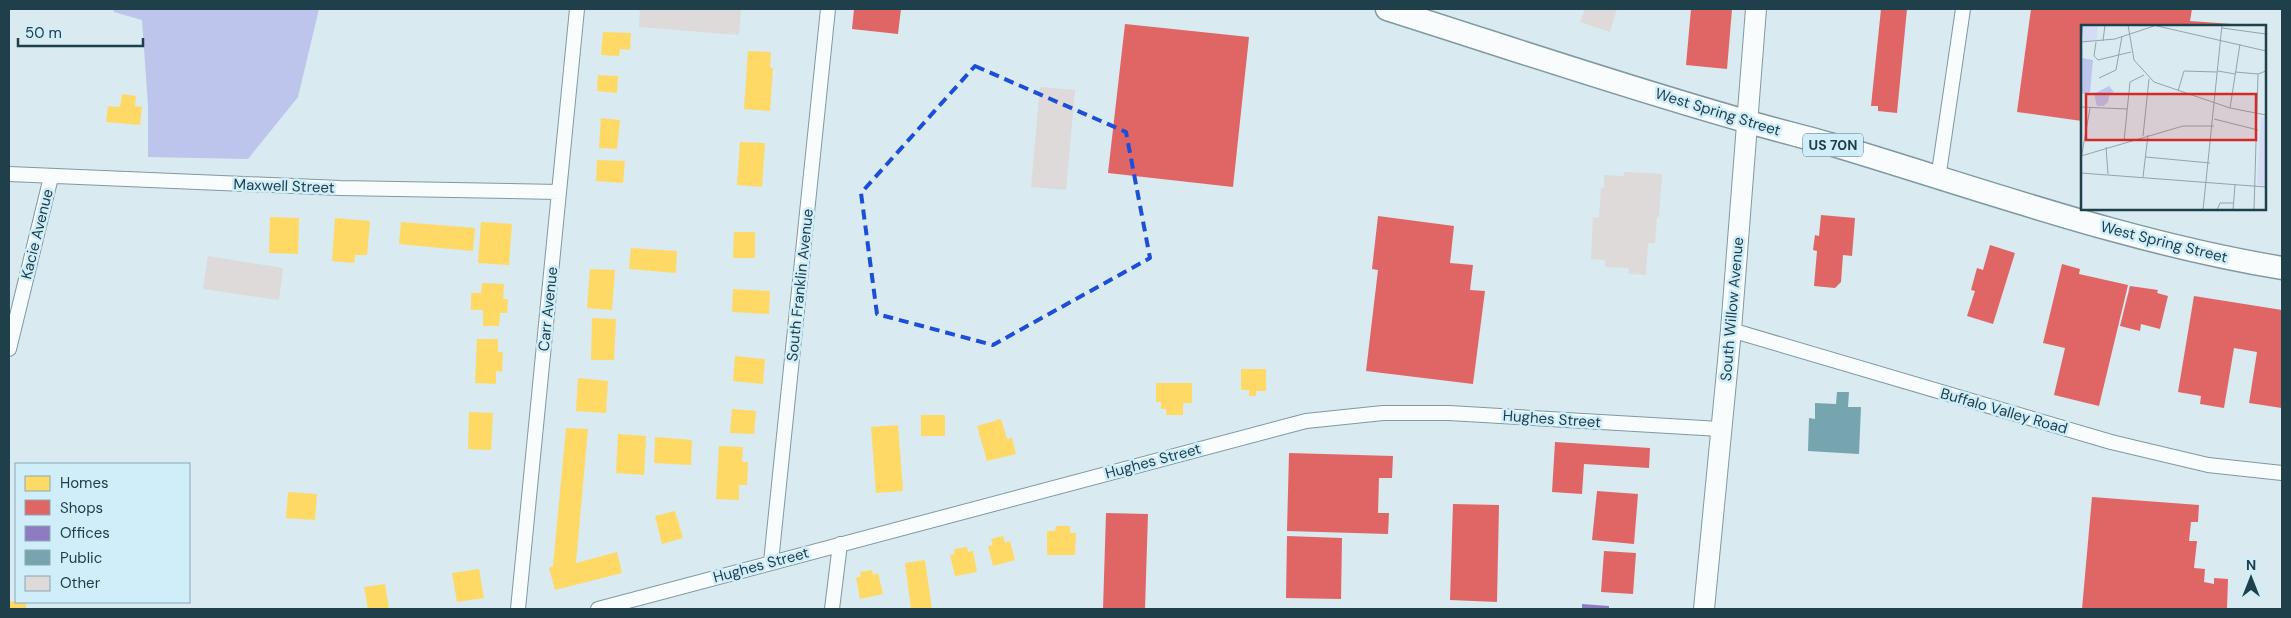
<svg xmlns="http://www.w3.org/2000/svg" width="2291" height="618" font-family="'DM Sans',sans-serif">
	<rect width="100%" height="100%" fill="#d9eaf0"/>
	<path fill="#bdc5ed" d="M 113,9 L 319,9 L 298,97 L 248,159 L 148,157 L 148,106 L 142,20 L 114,12 Z"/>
	<path fill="#ffd966" d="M 603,32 L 631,33 L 630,50 L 620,49 L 619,56 L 601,55 Z
		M 748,51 L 771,52 L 770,67 L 773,68 L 770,111 L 744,109 Z
		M 598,75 L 618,76 L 617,93 L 597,91 Z
		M 122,94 L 136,96 L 135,106 L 142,107 L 140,125 L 106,122 L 108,106 L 120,107 Z
		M 601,118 L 620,120 L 617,149 L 599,148 Z
		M 740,142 L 765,143 L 762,187 L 737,185 Z
		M 597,160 L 625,161 L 623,183 L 596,181 Z
		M 270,217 L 299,218 L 298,254 L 269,253 Z
		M 335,218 L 370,221 L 367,255 L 355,255 L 354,263 L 332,261 Z
		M 401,222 L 475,228 L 473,251 L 399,244 Z
		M 481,222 L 512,224 L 509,265 L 478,263 Z
		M 734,232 L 755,232 L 755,258 L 733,258 Z
		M 631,248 L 677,251 L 676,273 L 629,269 Z
		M 590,269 L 615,270 L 612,310 L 587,308 Z
		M 482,283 L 504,284 L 503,299 L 508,299 L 507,313 L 500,313 L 499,326 L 483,326 L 483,310 L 471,310 L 471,293 L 481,293 Z
		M 733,289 L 770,291 L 769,314 L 732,312 Z
		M 592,318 L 616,319 L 614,360 L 591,360 Z
		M 477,339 L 498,339 L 498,352 L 503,352 L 502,372 L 496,371 L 496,384 L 475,383 Z
		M 735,356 L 765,359 L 763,384 L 733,381 Z
		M 1241,369 L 1266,369 L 1266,391 L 1256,391 L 1256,396 L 1249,396 L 1249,390 L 1241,390 Z
		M 578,378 L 608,381 L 606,413 L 576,411 Z
		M 1156,383 L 1192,383 L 1192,403 L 1183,403 L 1183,415 L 1166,415 L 1166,409 L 1161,409 L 1161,402 L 1156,402 Z
		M 732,409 L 756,411 L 754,434 L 730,433 Z
		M 469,412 L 493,413 L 491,450 L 468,449 Z
		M 921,415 L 945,415 L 945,436 L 921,436 Z
		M 1001,419 L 1007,439 L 1012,438 L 1016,454 L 987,461 L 977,426 Z
		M 898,425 L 903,491 L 876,493 L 871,427 Z
		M 566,428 L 588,429 L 576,563 L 617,552 L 622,573 L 555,590 L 549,568 L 553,566 Z
		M 618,434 L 646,436 L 644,475 L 616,473 Z
		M 655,437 L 692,440 L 691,465 L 654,463 Z
		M 719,446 L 743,447 L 742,462 L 748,462 L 747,485 L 739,485 L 739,500 L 716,499 Z
		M 288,492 L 317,494 L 315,520 L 286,518 Z
		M 675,511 L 683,538 L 662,544 L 655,516 Z
		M 1056,526 L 1070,526 L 1070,533 L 1076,533 L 1075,555 L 1047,555 L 1047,531 L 1055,531 Z
		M 1003,536 L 1005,543 L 1010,541 L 1015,560 L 993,566 L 988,546 L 993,545 L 991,539 Z
		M 967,547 L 968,552 L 973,551 L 977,572 L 955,576 L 950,555 L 955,554 L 954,549 Z
		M 925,560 L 932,609 L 911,609 L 905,563 Z
		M 479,569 L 484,598 L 457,602 L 452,573 Z
		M 872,570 L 873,575 L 878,573 L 883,594 L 860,599 L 856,578 L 861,576 L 860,572 Z
		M 385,584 L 389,609 L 368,609 L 364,587 Z
		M 9,601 L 26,603 L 26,609 L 9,609 Z"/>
	<path fill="#e06666" d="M 854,9 L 901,9 L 898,34 L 852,29 Z
		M 1691,9 L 1732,9 L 1727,69 L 1686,65 Z
		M 1881,9 L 1907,9 L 1897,113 L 1878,111 L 1878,106 L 1871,106 Z
		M 2031,9 L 2192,9 L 2190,21 L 2232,24 L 2232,26 L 2082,26 L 2082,121 L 2017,112 Z
		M 1125,24 L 1249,37 L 1233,187 L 1108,173 Z
		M 2265,65 L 2267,65 L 2266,82 L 2265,82 Z
		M 1821,215 L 1855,218 L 1852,256 L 1843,255 L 1841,282 L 1835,288 L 1814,286 L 1817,251 L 1813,250 L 1815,235 L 1819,236 Z
		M 1378,216 L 1454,226 L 1450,263 L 1473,265 L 1470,290 L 1485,291 L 1473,384 L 1366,371 L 1378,270 L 1372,269 Z
		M 1990,245 L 2015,253 L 1993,324 L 1967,316 L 1975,291 L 1971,290 L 1977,268 L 1983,270 Z
		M 2062,264 L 2080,269 L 2079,274 L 2128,285 L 2099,406 L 2054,395 L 2065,348 L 2043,343 Z
		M 2130,286 L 2158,290 L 2157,293 L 2168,296 L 2160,329 L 2141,324 L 2140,331 L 2120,326 Z
		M 2194,296 L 2282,310 L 2282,408 L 2249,403 L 2257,352 L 2234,348 L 2224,408 L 2200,404 L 2201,396 L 2178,392 Z
		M 1555,442 L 1650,448 L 1649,468 L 1584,464 L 1582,494 L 1552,492 Z
		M 1289,453 L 1393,456 L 1392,478 L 1379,478 L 1378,513 L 1389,513 L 1388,534 L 1287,531 Z
		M 1597,491 L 1638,494 L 1634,544 L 1592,540 Z
		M 2092,497 L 2199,505 L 2198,522 L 2191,522 L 2189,541 L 2197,541 L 2194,568 L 2205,569 L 2204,582 L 2214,584 L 2214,578 L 2228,579 L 2227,609 L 2082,609 Z
		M 1453,504 L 1499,505 L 1497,602 L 1450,600 Z
		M 1106,513 L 1148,514 L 1145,609 L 1103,609 Z
		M 1287,536 L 1342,538 L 1341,599 L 1286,598 Z
		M 1604,551 L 1636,553 L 1633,594 L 1601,592 Z"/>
	<path fill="#8e7cc3" d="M 1582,604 L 1609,606 L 1609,609 L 1582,609 Z"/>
	<path fill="#76a5af" d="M 1837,392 L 1849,392 L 1848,407 L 1861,407 L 1859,454 L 1808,451 L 1809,418 L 1815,419 L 1815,403 L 1836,404 Z"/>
	<path fill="#dddad9" d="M 640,9 L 741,9 L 739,35 L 639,27 Z
		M 1585,9 L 1617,9 L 1610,32 L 1580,22 Z
		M 1040,87 L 1075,90 L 1066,190 L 1031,187 Z
		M 1624,172 L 1662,174 L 1659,217 L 1657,217 L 1655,243 L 1648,243 L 1646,275 L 1628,274 L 1629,268 L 1605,267 L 1605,260 L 1591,259 L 1593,217 L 1599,218 L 1601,188 L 1604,188 L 1604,175 L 1624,176 Z
		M 208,256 L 283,268 L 279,300 L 203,289 Z"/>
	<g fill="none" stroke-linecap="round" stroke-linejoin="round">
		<g stroke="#7f99a0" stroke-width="16">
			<path id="street" d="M 9,174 L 340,188 L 559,192
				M 1938,179 L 1963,9
				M 1731,330 L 2111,442 L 2208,465 L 2282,473
				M 9,349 L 51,177
				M 771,562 L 828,9
				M 518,609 L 577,9
				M 598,609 L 1306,421 L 1383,413 L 1449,413 L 1720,429
				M 832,609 L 840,544"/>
		</g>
		<g stroke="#7f99a0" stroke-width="22">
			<path id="secondary" d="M 1704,609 L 1731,330 L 1756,9"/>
		</g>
		<g stroke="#7f99a0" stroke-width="25">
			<path id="primary" d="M 1387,9 C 1507,47 1628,88 1749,122 C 1779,131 1810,138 1840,147 C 1986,191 2131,243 2282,268"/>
		</g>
		<use href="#street" stroke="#f9fcfd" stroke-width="14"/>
		<use href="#secondary" stroke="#f9fcfd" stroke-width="20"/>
		<use href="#primary" stroke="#f9fcfd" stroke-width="22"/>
	</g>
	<path fill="none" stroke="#1d4ed8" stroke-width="4" stroke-dasharray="10 6" stroke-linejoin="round" d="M 975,66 L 1126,132 L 1150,258 L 993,345 L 877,314 L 861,193 Z"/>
	<g text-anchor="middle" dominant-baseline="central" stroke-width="5" stroke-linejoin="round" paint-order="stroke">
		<rect fill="#d0eef9" stroke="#54747f" stroke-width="1" x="1803" y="133.5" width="60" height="23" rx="4"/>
		<g font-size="14" font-weight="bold" fill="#1f404b">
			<text x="1833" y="145">US 70N</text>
		</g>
		<g font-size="15" fill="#1f404b" stroke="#d0eef9">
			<text transform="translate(1718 112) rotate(17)">West Spring Street</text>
			<text transform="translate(284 186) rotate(2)">Maxwell Street</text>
			<text transform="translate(37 234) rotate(-76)">Kacie Avenue</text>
			<text transform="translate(2164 242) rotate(14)">West Spring Street</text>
			<text transform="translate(800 285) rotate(-84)">South Franklin Avenue</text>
			<text transform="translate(548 309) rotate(-84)">Carr Avenue</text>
			<text transform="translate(1732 309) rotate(-85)">South Willow Avenue</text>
			<text transform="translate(2004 411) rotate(16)">Buffalo Valley Road</text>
			<text transform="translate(1552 419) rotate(4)">Hughes Street</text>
			<text transform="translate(1153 461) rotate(-15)">Hughes Street</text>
			<text transform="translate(761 565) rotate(-15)">Hughes Street</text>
		</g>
	</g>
	<g transform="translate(2081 25)">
		<rect width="185" height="185" fill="#d9eaf0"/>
		<path d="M 3,0 L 17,0 L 16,16 L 0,16 ZM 180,92 L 185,92 L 185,161 L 176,160 Z" fill="#d5ddf6"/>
		<path d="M 2,23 L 1,33 L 12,35 L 9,67 L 1,69 L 0,27 ZM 28,61 L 33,67 L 29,68 L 27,77 L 23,81 L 16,81 L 13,69 Z" fill="#bdc5ed"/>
		<path fill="none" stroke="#8fa6ae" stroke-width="1" d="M 47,0 L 53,35 L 73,57 L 149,83 L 185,90M 72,0 L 185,26M 141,3 L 185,9M 0,15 L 2,0M 22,16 L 24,0M 0,17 L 34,14 L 73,1M 15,17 L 13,31 L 17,35 L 50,27M 137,46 L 154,49M 154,47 L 177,49 L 185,46M 18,53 L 35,45 L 41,11M 97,66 L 103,46 L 136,47M 0,82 L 46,84M 149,83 L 159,19M 133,94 L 177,105M 62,111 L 68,54M 43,116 L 49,57 L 63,50M 25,122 L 27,149M 0,131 L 102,101 L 133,101M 65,132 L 129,138M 0,134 L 9,83M 0,148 L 185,162M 62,152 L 67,110M 122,185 L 141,0M 136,185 L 139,178 L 153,178M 152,185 L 154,160M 173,185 L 177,49"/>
		<path fill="#d62828" fill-opacity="0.15" stroke="#d62828" stroke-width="2.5" d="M 5,69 L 175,69 L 175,115 L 5,115 Z"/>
		<rect width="185" height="185" fill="none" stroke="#1f404b" stroke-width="2.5"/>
	</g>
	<rect width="2291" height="618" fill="none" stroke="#1f404b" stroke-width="20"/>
	<rect x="15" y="463" width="175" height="140" fill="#d0eef9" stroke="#89a8b3"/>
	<rect x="25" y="476" width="25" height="15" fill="#ffd966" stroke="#89a8b3"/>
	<text x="60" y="488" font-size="15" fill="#1f404b">Homes</text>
	<rect x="25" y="500" width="25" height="15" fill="#e06666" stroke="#89a8b3"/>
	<text x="60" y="513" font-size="15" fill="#1f404b">Shops</text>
	<rect x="25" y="526" width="25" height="15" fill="#8e7cc3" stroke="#89a8b3"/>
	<text x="60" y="538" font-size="15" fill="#1f404b">Offices</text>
	<rect x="25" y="550" width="25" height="15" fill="#76a5af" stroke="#89a8b3"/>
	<text x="60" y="563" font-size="15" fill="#1f404b">Public</text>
	<rect x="25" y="576" width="25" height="15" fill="#dddad9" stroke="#89a8b3"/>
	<text x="60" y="588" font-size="15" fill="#1f404b">Other</text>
	<g transform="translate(2251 578)" stroke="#d0eef9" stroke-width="4" paint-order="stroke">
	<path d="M0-4L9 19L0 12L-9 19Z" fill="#1f404b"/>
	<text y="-8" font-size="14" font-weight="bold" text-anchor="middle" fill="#1f404b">N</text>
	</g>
	<path d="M18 38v8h125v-8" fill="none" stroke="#1f404b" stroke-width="2.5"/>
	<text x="25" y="38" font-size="15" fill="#1f404b" stroke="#d0eef9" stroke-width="4" paint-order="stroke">50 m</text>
</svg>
